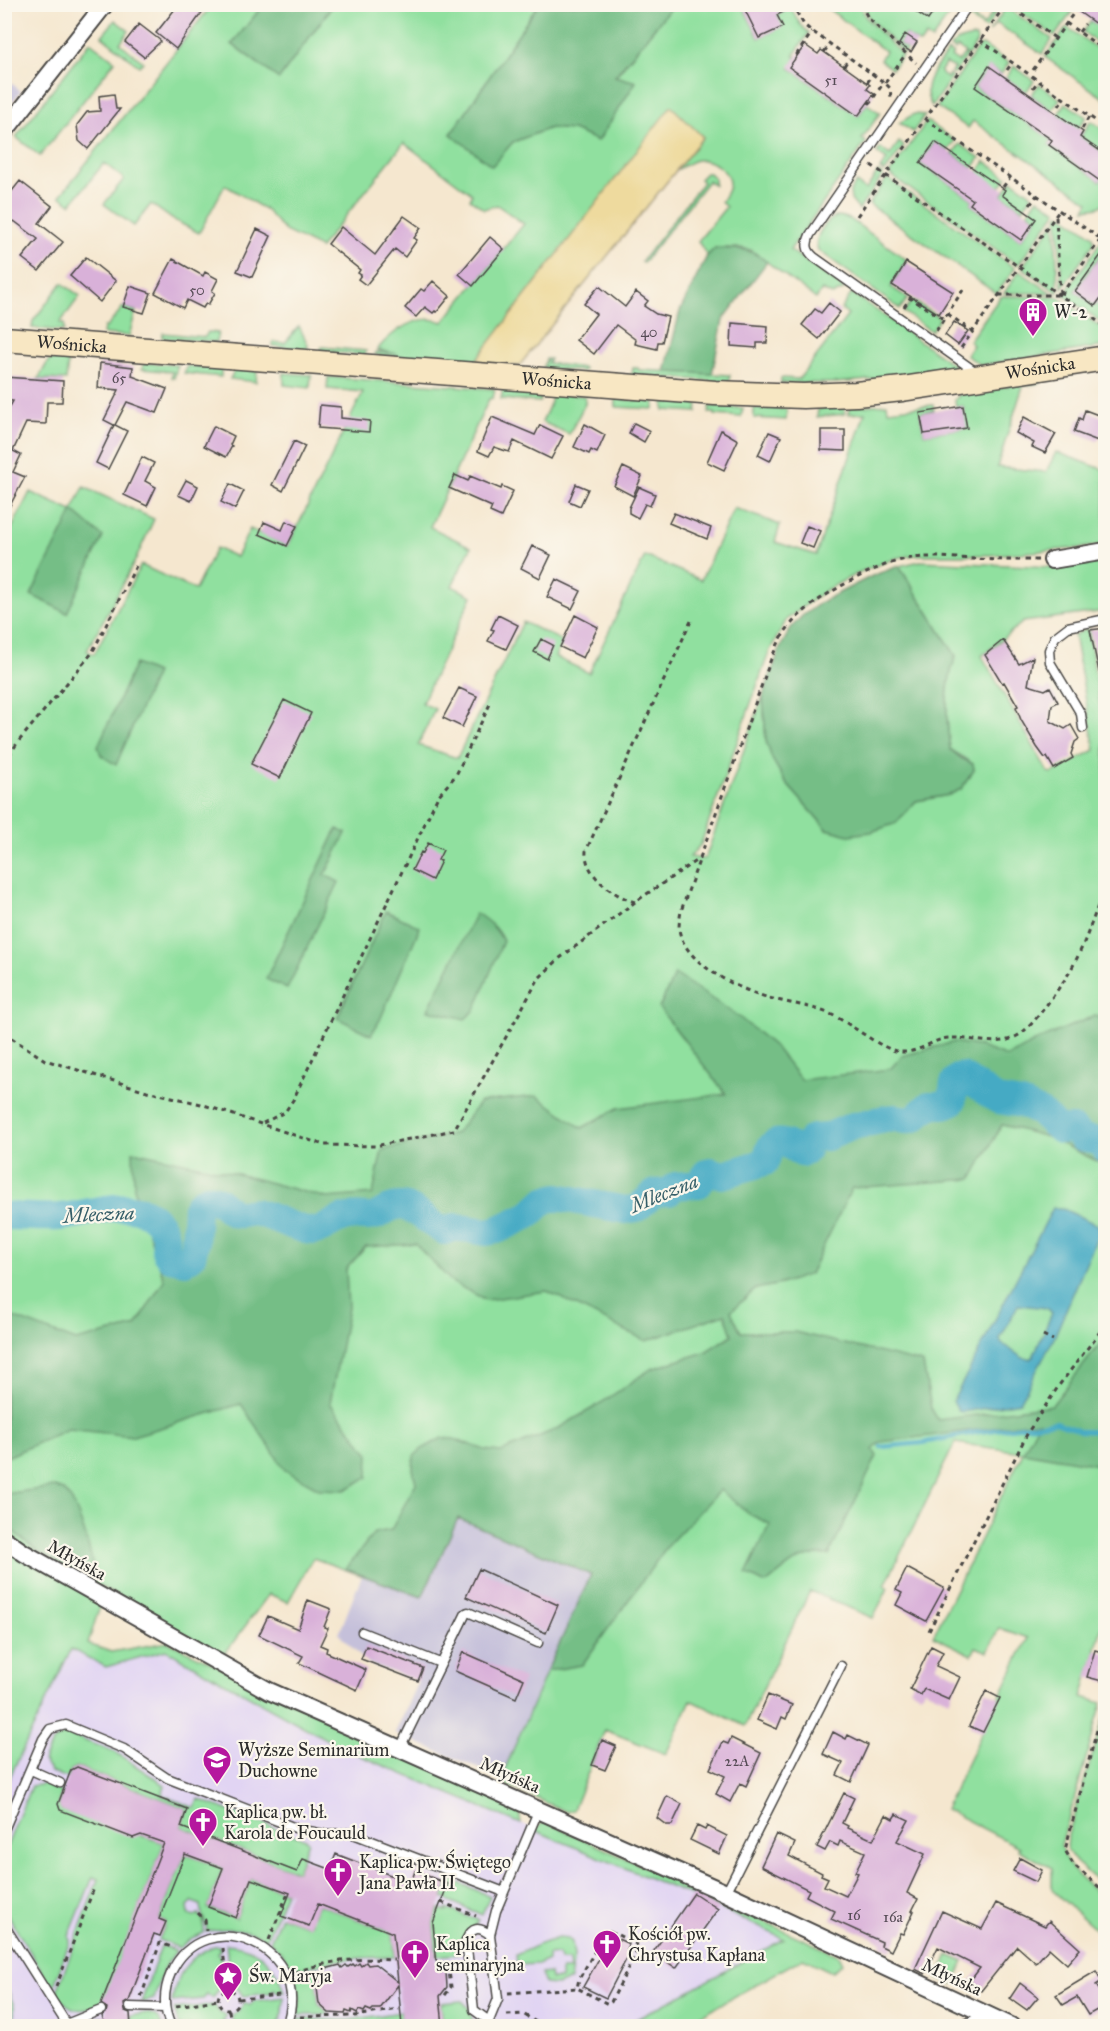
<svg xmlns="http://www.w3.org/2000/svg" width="1110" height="2031" font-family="'IM FELL Great Primer',serif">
	<rect width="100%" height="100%" fill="#fbf7ec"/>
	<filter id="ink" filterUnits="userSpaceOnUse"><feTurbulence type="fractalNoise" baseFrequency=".0167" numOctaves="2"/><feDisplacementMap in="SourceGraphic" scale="12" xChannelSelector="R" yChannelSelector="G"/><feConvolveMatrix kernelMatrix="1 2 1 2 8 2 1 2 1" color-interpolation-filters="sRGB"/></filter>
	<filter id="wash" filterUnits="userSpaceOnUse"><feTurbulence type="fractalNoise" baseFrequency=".008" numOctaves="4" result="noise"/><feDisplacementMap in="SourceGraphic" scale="24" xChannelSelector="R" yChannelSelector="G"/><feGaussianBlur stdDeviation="1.35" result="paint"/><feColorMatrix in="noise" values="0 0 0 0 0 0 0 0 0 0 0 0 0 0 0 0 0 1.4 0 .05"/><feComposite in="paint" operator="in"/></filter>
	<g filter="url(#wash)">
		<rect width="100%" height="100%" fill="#f5e7cf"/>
		<path fill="#e1d4f3" d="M 4,1590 L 71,1648 L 106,1667 L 166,1650 L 340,1747 L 719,1907 L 784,1939 L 624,2026 L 5,2026 Z"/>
		<path fill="#c5c0da" d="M 5,78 L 21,91 L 5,111 Z
			M 458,1518 L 591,1575 L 547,1671 L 501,1778 L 395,1733 L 418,1681 L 369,1664 L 339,1634 L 362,1575 L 422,1597 Z"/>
		<path fill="#90e09f" stroke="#5e8665" stroke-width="1.5" d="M 212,5 L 251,5 L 259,11 L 232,44 L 279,79 L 333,5 L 538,5 L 451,134 L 513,142 L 550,128 L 573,130 L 598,141 L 635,82 L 615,77 L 673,5 L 742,5 L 759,38 L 782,27 L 777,15 L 791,8 L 800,24 L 809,33 L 794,55 L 796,57 L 790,68 L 858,116 L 867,104 L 880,113 L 862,139 L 866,142 L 790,250 L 845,289 L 832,295 L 822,290 L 816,299 L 751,250 L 741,248 L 715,248 L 707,256 L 698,241 L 726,207 L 721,202 C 724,197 729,191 729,184 C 730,170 709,158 697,160 C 689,162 682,167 675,171 L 703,137 L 671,107 L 474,363 L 375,355 L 376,352 L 398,354 L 377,350 C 392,331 419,312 443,322 L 524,224 L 497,205 L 484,209 L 470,199 L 472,194 L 404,143 L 320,248 L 285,231 L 266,210 L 225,185 L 199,233 L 172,219 L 151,204 L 134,226 L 104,204 L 124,179 L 104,163 L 71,204 L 60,196 Z
			M 823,5 L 859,5 L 867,19 L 902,55 L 892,69 L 880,60 L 885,51 Z
			M 863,5 L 905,5 L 928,20 L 939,5 L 956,5 L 932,40 L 926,36 L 920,44 L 905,34 L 899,44 L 907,49 L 904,53 L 870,19 Z
			M 982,5 L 1001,5 L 986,29 L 968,17 L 969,15 L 984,25 L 993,12 Z
			M 1010,5 L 1077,5 L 1055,36 Z
			M 1008,8 L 1052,39 L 1042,54 L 996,23 L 989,32 L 1005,9 Z
			M 115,20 L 129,31 L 120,43 L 143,62 L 139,66 L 102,36 Z
			M 1091,21 L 1105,31 L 1105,48 L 1083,32 Z
			M 1067,27 L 1105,54 L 1105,99 L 1045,57 Z
			M 972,37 L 976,37 L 977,42 L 968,55 L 957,47 L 955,50 L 950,47 L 957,41 Z
			M 90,42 L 115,61 L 40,156 L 16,137 Z
			M 983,45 L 1009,63 L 1001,74 L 989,67 L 975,87 L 1052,140 L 1049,145 L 1100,181 L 1105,173 L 1105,203 L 1099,207 L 1085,209 L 1089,202 L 973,121 L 968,128 L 937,107 L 979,46 Z
			M 948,51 L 953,54 L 951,57 L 958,62 L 964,54 L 967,56 L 954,74 L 951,72 L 954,68 L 946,63 L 940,72 L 947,78 L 949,74 L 952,77 L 932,106 C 918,85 936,68 948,51 Z
			M 1014,66 L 1034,81 L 1026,92 L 1006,78 Z
			M 1039,84 L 1060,99 L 1052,110 L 1031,95 Z
			M 1066,103 L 1086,117 L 1075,133 L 1063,125 L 1066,120 L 1058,114 Z
			M 914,114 L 925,115 L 913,132 L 899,123 Z
			M 927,121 L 955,141 L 948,151 L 935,142 L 920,163 L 973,200 L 970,204 L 1021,240 L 1036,219 L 1028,212 L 1038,198 L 1057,211 L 1018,265 L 889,174 Z
			M 1091,121 L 1105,131 L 1105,144 L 1101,151 L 1080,137 Z
			M 899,142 L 904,146 L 885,172 L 880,169 L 887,160 L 877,153 L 880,148 L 890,155 Z
			M 960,144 L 980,158 L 973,168 L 953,154 Z
			M 985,161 L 1007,177 L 997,191 L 978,172 Z
			M 878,172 L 883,175 L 859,210 L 851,200 L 850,192 L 856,183 L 866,190 Z
			M 706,173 L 709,173 L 714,178 L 714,185 L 708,181 L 643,263 L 641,262 L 703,182 L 700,179 Z
			M 887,178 L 1015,268 L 997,294 L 869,204 Z
			M 1012,180 L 1032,195 L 1023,209 L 1002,195 Z
			M 1060,214 L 1093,236 L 1094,243 L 1062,288 L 1058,217 Z
			M 839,216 L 850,219 L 907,260 L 891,287 L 908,298 L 900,309 L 818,250 C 813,237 826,219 839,216 Z
			M 1055,221 L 1058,293 L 1022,267 Z
			M 1105,235 L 1105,248 L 1075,291 L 1095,306 L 1104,294 L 1105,295 L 1105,315 L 1101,322 L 1064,295 Z
			M 1019,271 L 1052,293 L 1004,293 Z
			M 62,283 L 80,296 L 60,323 L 64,324 L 64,331 L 32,328 L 33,321 Z
			M 852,293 L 958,368 L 911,376 L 836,383 L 781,383 L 781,378 L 799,379 L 848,315 L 841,309 Z
			M 1004,296 L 1057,297 L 1105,330 L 1105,346 L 981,365 L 966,355 L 973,345 L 969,341 L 1000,297 Z
			M 912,300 L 940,318 L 931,331 L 904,312 Z
			M 123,307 L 136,311 L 129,336 L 103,334 L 104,327 L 107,327 Z
			M 299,326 L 308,345 L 307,349 L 273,346 L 273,342 L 285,343 Z
			M 208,332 L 218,333 L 216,342 L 162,338 L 163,333 L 205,337 Z
			M 322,347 L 366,351 L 365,355 L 320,351 Z
			M 59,358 L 68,361 L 66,380 L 38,379 L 49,360 Z
			M 546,359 L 550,359 L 548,363 L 584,368 L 583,371 L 543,368 Z
			M 144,363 L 178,365 L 174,378 L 171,377 L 173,372 L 142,369 Z
			M 187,366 L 221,368 L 221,377 L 184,373 Z
			M 633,368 L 638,368 L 639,370 L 730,375 L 729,382 L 632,375 Z
			M 235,369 L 257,371 L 256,382 L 230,379 Z
			M 284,373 L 311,375 L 310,388 L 284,385 Z
			M 328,377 L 495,389 L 493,398 L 489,399 L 430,527 L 471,547 L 452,586 L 472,596 L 422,703 L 435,709 L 418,745 L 457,758 L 523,622 L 563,641 L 555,657 L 589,673 L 645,556 L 701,580 L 734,508 L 780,525 L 775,542 L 816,555 L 865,413 L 849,414 L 849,407 L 887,404 L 888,410 L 933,405 L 934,410 L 920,413 L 924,434 L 966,428 L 963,406 L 956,407 L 955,400 L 959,395 L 965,393 L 1040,381 L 1040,383 L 1023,386 L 997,467 L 1046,472 L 1056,452 L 1105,470 L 1105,544 L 1082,548 L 991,555 L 916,555 L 896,558 L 860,572 L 826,590 L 787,619 L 769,652 L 701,844 L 690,857 L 705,859 L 763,696 L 766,741 L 786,783 L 827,829 L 884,827 L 896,823 L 916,801 L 949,795 L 961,789 L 974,770 L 973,764 L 950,749 C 946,718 944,685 956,656 L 899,566 L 920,561 L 1051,567 L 1100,560 L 1105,562 L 1105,611 L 1023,622 L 982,656 L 1048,772 L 1052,773 L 1095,750 L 1074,635 L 1088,628 L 1105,737 L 1106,1613 L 1082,1697 L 1102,1703 L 1061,1845 C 1063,1868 1090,1885 1105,1900 L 1105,1938 L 1052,1890 L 1052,1868 L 1018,1850 L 1019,1847 L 945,1809 L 1028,1638 L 999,1628 L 988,1652 L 976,1647 L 972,1655 L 933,1636 L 1023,1452 L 955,1443 L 885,1585 L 888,1588 L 873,1618 L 810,1591 L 745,1726 L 691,1700 L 666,1754 L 605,1730 L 573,1810 L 567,1812 L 504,1784 L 501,1778 L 547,1671 L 591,1575 L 458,1518 L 422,1597 L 313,1558 L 288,1602 L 269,1594 L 223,1656 L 99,1586 L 101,1602 L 88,1644 L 111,1652 L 168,1642 L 519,1810 L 521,1824 L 340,1747 L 166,1650 L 106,1667 L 71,1649 L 5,1787 L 4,544 L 30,492 L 72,511 L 84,487 L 154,519 L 135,561 L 87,651 L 94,654 L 141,565 L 195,590 L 216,548 L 236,557 L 250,529 L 288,546 L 363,392 L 327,389 Z
			M 503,389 L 541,392 L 540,402 L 501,399 Z
			M 552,393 L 585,396 L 585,404 L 569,434 L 542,422 L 551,402 Z
			M 616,399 L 655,402 L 654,409 L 616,407 Z
			M 664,402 L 698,404 L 697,412 L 664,410 Z
			M 710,406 L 743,408 L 741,417 L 715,415 L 715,413 L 709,413 Z
			M 844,407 L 845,414 L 817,417 L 818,409 Z
			M 754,408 L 787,409 L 786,420 L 754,418 Z
			M 1105,1713 L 1106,1888 L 1105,1888 L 1076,1862 L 1067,1850 L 1068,1835 Z
			M 67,1734 L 115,1752 L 165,1785 L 162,1795 L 195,1808 L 198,1799 L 305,1839 L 308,1841 L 297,1872 L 181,1827 L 187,1809 L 77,1767 L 71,1770 L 68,1778 L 51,1772 L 43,1761 C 49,1749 53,1736 67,1734 Z
			M 44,1784 L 62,1792 L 58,1804 L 61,1810 L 164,1843 L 101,2007 C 79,2012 71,2012 56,1994 L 98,1879 L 93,1877 L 69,1936 L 70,1940 L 53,1989 L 5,1911 L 5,1851 L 31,1786 Z
			M 544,1822 L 548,1823 L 838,1955 L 842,1963 L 832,1972 L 803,1958 L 682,2026 L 624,2026 L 784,1939 L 709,1903 L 694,1893 L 692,1896 L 534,1830 Z
			M 185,1854 L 223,1868 L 208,1908 L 236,1918 L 251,1879 L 286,1892 L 266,1940 C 251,1928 226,1926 207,1932 C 207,1920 200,1916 200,1905 L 193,1902 L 188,1907 L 189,1914 L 195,1916 L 198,1914 L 203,1920 L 204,1933 L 192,1938 L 179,1948 L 159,1940 L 166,1922 L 159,1919 Z
			M 450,1879 L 490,1896 L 482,1915 L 443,1898 Z
			M 318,1904 L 393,1933 L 395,1957 C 356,1957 331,1960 293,1971 L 283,1954 L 270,1942 L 281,1916 L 309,1926 Z
			M 439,1909 L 447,1911 L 447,1909 L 478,1920 L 458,1954 L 437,1956 L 433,1923 Z
			M 558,1938 L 568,1939 L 572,1942 L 574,1956 L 570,1980 L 557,1985 L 545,1984 L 541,1974 L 550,1973 L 551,1979 L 561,1979 L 561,1970 L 570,1970 L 569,1960 L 560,1960 L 559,1954 L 548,1955 L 548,1961 L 541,1962 L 540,1964 L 517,1965 L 516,1955 L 540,1944 Z
			M 226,1944 C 256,1946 276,1962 284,1992 L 278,1992 L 274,1989 L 270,1993 L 243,1996 L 239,1990 L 230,1985 L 233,1980 L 229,1975 Z
			M 161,1946 L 176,1951 L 164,1968 L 154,1999 L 141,2003 Z
			M 214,1946 L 220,1946 L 220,1951 L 218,1954 L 221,1957 L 224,1985 L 219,1989 L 213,1998 L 207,1995 L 203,1999 L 172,2002 C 176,1975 188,1956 214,1946 Z
			M 948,1955 L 964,1962 L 953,1985 L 937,1978 Z
			M 315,1968 L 325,1969 L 316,1980 L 319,2004 L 329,2013 L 324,2015 L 298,2015 L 300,1996 L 294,1974 Z
			M 4,1978 L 14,2007 L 14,2026 L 5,2026 Z
			M 284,1997 L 283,2013 L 278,2026 L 234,2026 L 232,2016 L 240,2011 L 244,2002 L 250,2005 L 254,2001 Z
			M 462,2001 L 469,2008 L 474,2026 L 443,2026 L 441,2003 Z
			M 214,2005 L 220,2013 L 227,2016 L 223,2021 L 227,2026 L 179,2026 L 174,2009 Z
			M 401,2012 L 402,2026 L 295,2026 L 298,2019 L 349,2020 Z
			M 145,2013 C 155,2014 159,2017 162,2026 L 134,2026 L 130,2016 Z
			M 102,2016 L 103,2022 L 106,2026 L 84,2026 L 91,2019 Z"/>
		<path fill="#74be86" stroke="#507458" stroke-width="1.5" d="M 264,4 L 333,5 L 279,79 L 232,44 Z
			M 538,5 L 673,5 L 615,76 L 636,82 L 598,141 L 573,130 L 550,128 L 513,142 L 492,166 L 451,134 Z
			M 715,248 C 739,250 746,245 767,262 L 723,320 L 712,374 L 665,372 L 680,311 L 707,256 Z
			M 73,511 L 103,537 L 67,613 L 31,595 Z
			M 899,566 L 956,656 C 944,685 946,718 950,749 L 961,758 L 973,764 L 974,770 L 961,789 L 949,795 L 916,801 L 896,823 L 871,832 L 849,835 L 827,829 L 786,783 L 772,759 L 766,741 L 763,696 L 780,648 L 791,628 L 802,616 L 823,601 L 874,575 Z
			M 135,664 L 156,673 L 116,765 L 101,755 L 98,746 Z
			M 337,829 L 346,833 L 325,875 L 339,882 L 287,989 L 266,979 Z
			M 386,911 L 420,927 L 380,1020 L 371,1035 L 337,1018 Z
			M 476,913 C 488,921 497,928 503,941 L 475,1010 L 465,1019 L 428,1010 Z
			M 675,974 L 739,1017 L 775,1047 L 801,1080 L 890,1069 L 902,1056 L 954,1042 L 978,1046 L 1007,1057 L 1038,1040 L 1094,1016 L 1105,1018 L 1105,1165 L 1047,1137 L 1002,1125 L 972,1179 L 852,1188 L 810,1274 L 781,1284 L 756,1289 L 731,1311 L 741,1332 L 795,1332 L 923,1363 L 931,1408 L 938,1420 L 1052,1405 L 1100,1344 L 1106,1348 L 1105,1466 L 1023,1452 L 1039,1422 L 881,1442 L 873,1450 L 877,1456 L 829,1555 C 799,1553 789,1566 766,1584 L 746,1574 L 770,1524 L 751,1515 L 720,1490 L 668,1545 L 582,1665 L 547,1671 L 591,1575 L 458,1518 L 422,1597 L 346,1569 L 374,1533 L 391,1530 L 416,1483 L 413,1469 L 414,1456 L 422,1449 L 442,1438 L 454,1439 L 485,1450 L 501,1452 L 557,1429 L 598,1405 L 651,1369 L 705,1352 L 732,1335 L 725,1314 L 646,1341 L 547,1291 L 486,1300 L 453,1283 L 415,1244 L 366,1247 L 346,1269 L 348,1308 L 330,1403 L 369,1454 L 368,1477 L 345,1490 L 319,1489 L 285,1470 L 241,1404 L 133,1436 L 68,1429 L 5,1458 L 5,1314 L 76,1341 L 136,1326 L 164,1280 L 134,1188 L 133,1151 L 234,1173 L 327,1198 L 373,1194 L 382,1150 L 456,1133 L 480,1102 L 537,1096 L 582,1128 L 618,1108 L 726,1094 L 659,1008 Z
			M 54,1487 C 57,1488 60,1489 63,1490 C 78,1501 96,1565 94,1583 L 40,1553 L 5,1525 L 4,1494 Z"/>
		<path fill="#eeda9e" stroke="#8c8264" stroke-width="1.5" d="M 671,106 L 703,137 L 519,366 L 474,363 Z"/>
		<path fill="#45aac4" stroke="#386a78" stroke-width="1.5" fill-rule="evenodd" d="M 1053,1208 L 1061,1208 L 1098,1225 L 1100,1231 L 1053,1340 L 1020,1402 L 963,1412 L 958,1411 L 953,1401 ZM 1018,1305 L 1047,1308 L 1052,1313 L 1033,1357 L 1030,1359 L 1023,1358 L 1001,1343 L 1000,1339 Z"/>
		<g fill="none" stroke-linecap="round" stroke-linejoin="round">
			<path stroke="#45aac4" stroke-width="4.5" d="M 881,1447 L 922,1443 L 978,1432 L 1056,1422 L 1080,1431 L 1106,1432"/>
			<path stroke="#45aac4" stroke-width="28" d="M 4,1216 C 23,1216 42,1218 60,1217 C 88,1215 132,1196 154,1218 C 166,1230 166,1235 165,1251 L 170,1258 L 185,1261 L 192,1256 L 195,1244 L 197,1206 C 214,1185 225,1211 236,1214 C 243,1216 249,1210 258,1213 C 274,1217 289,1226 306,1230 C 324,1235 332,1219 348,1217 C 357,1215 367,1219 375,1216 C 384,1213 390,1205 401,1206 C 418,1208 429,1224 444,1231 L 455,1227 L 486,1232 L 497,1230 L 529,1215 L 545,1200 L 557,1197 L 626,1210 L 637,1208 L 655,1193 L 669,1192 L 675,1186 L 699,1184 L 706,1173 L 710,1171 L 723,1175 L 765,1162 C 768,1158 767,1153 770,1148 C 778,1135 793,1148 801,1153 L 807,1150 L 808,1143 L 813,1138 L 827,1137 L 853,1126 L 885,1119 L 896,1118 L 905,1120 L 915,1118 L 929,1105 L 945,1105 L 952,1102 C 955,1092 949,1080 962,1076 L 998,1100 L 1022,1104 L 1041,1113 L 1060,1130 C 1076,1129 1070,1126 1082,1138 C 1093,1141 1101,1139 1106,1150"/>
		</g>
		<g id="blocks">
			<path fill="#d9b1d9" d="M 179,4 L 208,4 L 176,49 L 156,33 Z
				M 742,4 L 799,4 L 777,15 L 783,27 L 759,38 Z
				M 905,4 L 939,4 L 928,20 Z
				M 1068,4 L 1106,4 L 1106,31 L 1086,17 Z
				M 139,24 L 161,41 L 144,57 L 125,42 Z
				M 905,34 L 917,42 L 911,52 L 899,44 Z
				M 805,45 L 818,54 L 821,50 L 870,85 L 867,89 L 874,94 L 858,116 L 789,67 Z
				M 989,66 L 1083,132 L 1080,137 L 1106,155 L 1106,173 L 1100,181 L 1049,145 L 1052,140 L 975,87 Z
				M 114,94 L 116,109 L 120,109 L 88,149 L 79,141 L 77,125 L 87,112 L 100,111 L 99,96 Z
				M 935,142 L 1005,190 L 1002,195 L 1036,219 L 1021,240 L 970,204 L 973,200 L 920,163 Z
				M 20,181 L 52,206 L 39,223 L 63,242 L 39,271 L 22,258 L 38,239 L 14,221 L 4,232 L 4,201 Z
				M 404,216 L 421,228 L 414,238 L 417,240 L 405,257 L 395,249 L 366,285 L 358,279 L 361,275 L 358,273 L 360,270 L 328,244 L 341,227 L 375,255 Z
				M 257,229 L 271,236 L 252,277 L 237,271 Z
				M 490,237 L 504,249 L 473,286 L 459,274 Z
				M 1106,248 L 1106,291 L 1095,306 L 1075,291 Z
				M 86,257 L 116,281 L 100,302 L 70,276 Z
				M 173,259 L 203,276 L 205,272 L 218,279 L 212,291 L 215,293 L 208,305 L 206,303 L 203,308 L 187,300 L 183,308 L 155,293 Z
				M 906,262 L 953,292 L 939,314 L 892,285 Z
				M 433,281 L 450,296 L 437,312 L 435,311 L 433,313 L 425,307 L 416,317 L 405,308 L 421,289 L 424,291 Z
				M 130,286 L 151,293 L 144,313 L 123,307 Z
				M 599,286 L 625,307 L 636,292 L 648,301 L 644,306 L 656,314 L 668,317 L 662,342 L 658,342 L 657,349 L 635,344 L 636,340 L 616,325 L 594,354 L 576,340 L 596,314 L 584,304 Z
				M 829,303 L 840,312 L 819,339 L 802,325 L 815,309 L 821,313 Z
				M 954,322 L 968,331 L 958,345 L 945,335 Z
				M 732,323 L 768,326 L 767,343 L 757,343 L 757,348 L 731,346 Z
				M 100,363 L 133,367 L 132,376 L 167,389 L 157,413 L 127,402 L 115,425 L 127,431 L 108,469 L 96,463 L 114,425 L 104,420 L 119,390 L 98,388 Z
				M 4,377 L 63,381 L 62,402 L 47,402 L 46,424 L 26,423 L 13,451 L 21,455 L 13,472 L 25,477 L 4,517 L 4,417 L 13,401 L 4,400 Z
				M 320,405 L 341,407 L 341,418 L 370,421 L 369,432 L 318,428 Z
				M 963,406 L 967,428 L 924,434 L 920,413 Z
				M 1085,410 L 1106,418 L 1098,441 L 1074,432 L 1079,418 L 1082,420 Z
				M 492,417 L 535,435 L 540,425 L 563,436 L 551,459 L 514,441 L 509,452 L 494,447 L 489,456 L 478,451 Z
				M 1024,417 L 1056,434 L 1045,453 L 1032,447 L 1034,443 L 1016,433 Z
				M 634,423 L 650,431 L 644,442 L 629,433 Z
				M 585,424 L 605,435 L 597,453 L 591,450 L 589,454 L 574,447 Z
				M 214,426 L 234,436 L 230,445 L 232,446 L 226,457 L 204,446 Z
				M 721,430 L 738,440 L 724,470 L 707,462 Z
				M 821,430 L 845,430 L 845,451 L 821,450 Z
				M 769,432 L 781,437 L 770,461 L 758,455 Z
				M 294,441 L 305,446 L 283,491 L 272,485 Z
				M 142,457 L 154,463 L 145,481 L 156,487 L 147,506 L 124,495 Z
				M 623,467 L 642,476 L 633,496 L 614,486 Z
				M 455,475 L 468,481 L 470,476 L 501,489 L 502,486 L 513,491 L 501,517 L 490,512 L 492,507 L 449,488 Z
				M 186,480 L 198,486 L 191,501 L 178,495 Z
				M 230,484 L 244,491 L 235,509 L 221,502 Z
				M 576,484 L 588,489 L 580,506 L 569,501 Z
				M 639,487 L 655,494 L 650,506 L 645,504 L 638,518 L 629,513 L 629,508 Z
				M 674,513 L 711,528 L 707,539 L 669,523 Z
				M 286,521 L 297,526 L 287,546 L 259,534 L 264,522 L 282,530 Z
				M 807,526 L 820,531 L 813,548 L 800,543 Z
				M 532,546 L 551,555 L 540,578 L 521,568 Z
				M 556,579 L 581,591 L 572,609 L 547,597 Z
				M 498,615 L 518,625 L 506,649 L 488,641 L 494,630 L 491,629 Z
				M 575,615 L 598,627 L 583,658 L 560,647 Z
				M 1106,628 L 1106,671 L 1099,672 L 1090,630 Z
				M 541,639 L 553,645 L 547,659 L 534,652 Z
				M 1003,640 L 1019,664 L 1033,657 L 1028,685 L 1045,690 L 1050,687 L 1058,702 L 1052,705 L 1050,721 L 1065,729 L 1071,725 L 1079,739 L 1075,742 L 1071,754 L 1073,758 L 1054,769 L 1047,757 L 1045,758 L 1037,747 L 1021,720 L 1016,707 L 1018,706 L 1004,682 L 1002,683 L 985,655 Z
				M 459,688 L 477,696 L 462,727 L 443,718 Z
				M 284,700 L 311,713 L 280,778 L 251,764 Z
				M 428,843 L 443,850 L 438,860 L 441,861 L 432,880 L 412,870 L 421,852 L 423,853 Z
				M 907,1568 L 944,1588 L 926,1621 L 896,1605 L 902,1593 L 896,1590 Z
				M 479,1569 L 558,1605 L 546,1633 L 466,1597 Z
				M 308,1600 L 331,1609 L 324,1627 L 328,1628 L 320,1645 L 327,1648 L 326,1652 L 366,1670 L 357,1690 L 299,1663 L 303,1656 L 259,1635 L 268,1616 L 298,1629 Z
				M 366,1646 L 423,1668 L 418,1681 L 361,1659 Z
				M 931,1646 L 943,1652 L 936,1666 L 960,1677 L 949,1700 L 924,1689 L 921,1695 L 910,1689 Z
				M 1095,1650 L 1106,1653 L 1106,1682 L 1087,1677 Z
				M 463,1652 L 524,1679 L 516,1698 L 455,1671 Z
				M 986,1691 L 1000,1698 L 983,1732 L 969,1726 Z
				M 768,1695 L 792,1705 L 786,1719 L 782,1717 L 777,1729 L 757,1720 Z
				M 833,1732 L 846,1739 L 848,1735 L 868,1745 L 851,1782 L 837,1775 L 843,1763 L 823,1754 Z
				M 731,1738 L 761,1753 L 746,1786 L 740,1783 L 730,1802 L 716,1794 L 725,1776 L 710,1769 L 723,1742 L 728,1744 Z
				M 602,1740 L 616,1746 L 605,1770 L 592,1765 Z
				M 77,1767 L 187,1809 L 181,1827 L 297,1872 L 303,1859 L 330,1869 L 336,1854 L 411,1883 L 415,1871 L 448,1884 L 433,1923 L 437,1965 L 446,1972 L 447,1987 L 440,1996 L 443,2026 L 402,2026 L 398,1985 L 380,2009 L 373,2009 L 371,2011 L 366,2009 L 364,2012 L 359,2010 L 357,2013 L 352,2010 L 351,2013 L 346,2011 L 345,2014 L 329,2013 L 319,2004 L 316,1980 L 325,1969 L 340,1965 L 342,1968 L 346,1965 L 348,1967 L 353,1964 L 355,1966 L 359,1963 L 361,1966 L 366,1962 L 368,1965 L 375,1964 L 398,1982 L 393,1933 L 318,1904 L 309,1926 L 281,1916 L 290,1893 L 251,1879 L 236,1918 L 208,1907 L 223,1868 L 185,1854 L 159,1919 L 166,1922 L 160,1936 L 154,1934 L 129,2001 L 124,2004 L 125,2011 L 130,2013 L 131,2026 L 106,2026 L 102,2016 L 106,2013 L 107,2008 L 101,2004 L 164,1843 L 141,1835 L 133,1838 L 60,1810 L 58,1804 L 71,1770 Z
				M 844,1793 L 854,1798 L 842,1823 L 848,1826 L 847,1828 L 873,1840 L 886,1815 L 893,1819 L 896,1814 L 909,1820 L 897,1841 L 925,1854 L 907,1893 L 918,1899 L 912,1911 L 914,1911 L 903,1934 L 900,1933 L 891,1951 L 881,1946 L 882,1942 L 831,1919 L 835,1911 L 806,1896 L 809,1890 L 761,1866 L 776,1834 L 795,1843 L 789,1856 L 822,1873 L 821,1875 L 828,1878 L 824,1886 L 846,1896 L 858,1873 L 855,1872 L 865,1852 L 840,1841 L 838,1846 L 830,1842 L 825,1851 L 817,1847 Z
				M 667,1796 L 682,1804 L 672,1825 L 666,1825 L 657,1818 Z
				M 697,1826 L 705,1830 L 707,1826 L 727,1836 L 719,1854 L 690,1840 Z
				M 1020,1858 L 1042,1870 L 1036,1882 L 1013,1871 Z
				M 694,1893 L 718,1909 L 676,1968 L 653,1952 Z
				M 996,1903 L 1045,1926 L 1049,1921 L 1080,1949 L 1067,1964 L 1049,1948 L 1036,1963 L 1017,1946 L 981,1991 L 970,1981 L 980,1968 L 938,1947 L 925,1974 L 915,1969 L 942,1911 L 982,1929 Z
				M 616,1938 L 629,1944 L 627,1950 L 630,1952 L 606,1998 L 583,1987 L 609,1941 L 613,1943 Z
				M 1096,1971 L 1102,1981 L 1096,1985 L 1106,2000 L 1106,2005 L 1088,2015 L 1077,1997 L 1063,2005 L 1056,1995 Z
				M 1020,1983 L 1038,1997 L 1027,2010 L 1010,1998 Z"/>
		</g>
	</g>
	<g filter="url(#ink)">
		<use href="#blocks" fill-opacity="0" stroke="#494744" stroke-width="1.5"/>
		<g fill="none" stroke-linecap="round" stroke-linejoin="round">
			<g stroke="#494744" stroke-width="11">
				<path id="lane" d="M 969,4 L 810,235 C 806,244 806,250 814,257 L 976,372
					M 1083,728 L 1081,714 L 1050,662 L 1049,650 L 1055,637 L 1068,627 L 1106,619
					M 362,1632 L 440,1663
					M 400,1748 L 466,1613 L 468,1612 L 538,1643
					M 31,1770 L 60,1783
					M 4,1830 L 43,1739 L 50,1729 L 66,1725 L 124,1749 L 167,1778 L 298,1829 L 324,1834 L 351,1833 L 504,1892
					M 726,1893 L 841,1666
					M 4,1925 L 68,2026
					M 130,2007 L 165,2008
					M 489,2021 L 474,2010 L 466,1940 C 472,1927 479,1926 490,1935
					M 66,2024 L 101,2010
					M 171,2026 C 163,2009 163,1991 171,1973 C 204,1900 316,1947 286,2026
					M 490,2026 L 489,2021 L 498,1999 L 490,1935 L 496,1911 L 539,1809
					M 961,2026 L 985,2015"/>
			</g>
			<g stroke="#494744" stroke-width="20">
				<path id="street" d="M 4,132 L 105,4
					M 1052,560 L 1106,551
					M 4,1539 L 24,1553 L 269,1691 L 726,1893 L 1011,2026"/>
			</g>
			<g stroke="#494744" stroke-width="27">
				<g id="secondary">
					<path id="s1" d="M 4,339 L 715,393 L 803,396 L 856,394 L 902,389 L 1106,358"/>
				</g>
			</g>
			<path stroke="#494744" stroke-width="3" stroke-dasharray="4.5 4.5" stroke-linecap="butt" d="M 792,4 L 804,25 L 809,29 L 885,83 L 890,88 L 891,97
				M 861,4 L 868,18 L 916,63
				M 1007,4 L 1055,38
				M 1100,6 L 1101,4
				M 782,8 L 790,4
				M 1066,23 L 1106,51
				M 1079,32 L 1085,24
				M 980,40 L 1106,128
				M 824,52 L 830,44
				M 798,55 L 797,54 L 812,32
				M 844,66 L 849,58
				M 1007,70 L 1012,63
				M 1033,70 L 1080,4
				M 867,83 L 873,74
				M 885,83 L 905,55
				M 1033,88 L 1038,81
				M 868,102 L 870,103 L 884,82
				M 1059,106 L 1064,99
				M 925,119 L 1101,239
				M 1103,119 L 1106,116
				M 1082,129 L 1089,117
				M 871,165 L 1106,327
				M 1003,187 L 1011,176
				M 1030,205 L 1037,195
				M 857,216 L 1006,4
				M 1056,217 L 1060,296 L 1106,232
				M 999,295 L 1058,295
				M 904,307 L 910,298 L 944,319
				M 948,314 L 973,332
				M 936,331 L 963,290
				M 961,348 L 1059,211
				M 1038,560 C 1017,560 996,560 974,559 C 952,558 928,555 906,559 C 874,565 813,598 792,623 C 782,634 777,646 771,659 L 681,911 C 680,917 679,923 679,929 C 684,965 742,991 773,999 C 792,1004 812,1006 830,1014 C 851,1023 882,1051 902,1052 C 920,1053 934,1038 950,1038 C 971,1037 997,1048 1017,1036 C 1030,1028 1039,1015 1048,1003 C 1055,993 1063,983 1069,973 C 1085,946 1094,914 1106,885
				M 691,621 L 586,851 C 584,875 614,896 635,902 L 700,858
				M 4,763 L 18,742 L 92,653 L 138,562
				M 4,1033 L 45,1060 L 147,1091 L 201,1104 L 324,1145 L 375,1146 L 454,1130 L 539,978 L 560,958 L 635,902
				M 263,1123 L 285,1112 L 293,1100 L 438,796 L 456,775 L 491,702
				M 1043,1335 L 1053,1340
				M 929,1631 L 1028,1432 L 1060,1384 L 1106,1324
				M 1104,1704 L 1065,1850 L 1073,1864 L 1106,1893
				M 441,1902 L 476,1916
				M 198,1913 L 205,1920 L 206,1930
				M 610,1931 L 636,1944 L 638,1949 L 611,2002 L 608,2004 L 577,1988 L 579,1979 L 604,1935 Z
				M 269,1940 L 287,1895
				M 223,1948 L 227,1990
				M 438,1962 L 449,1971 L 451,1987 L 443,1998
				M 295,1972 C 333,1960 354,1958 394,1960
				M 56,1987 L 94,1888
				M218 2000a10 10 0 1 1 20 0a10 10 0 1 1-20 0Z
				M 508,1993 L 577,1988
				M 141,1997 L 160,1943 L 174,1948
				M 239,1999 L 280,1995
				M 176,2006 L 218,2000
				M 229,2010 L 231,2026
				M 507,2015 L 523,2014 L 536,2022
				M 300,2017 L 355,2016 L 399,2009"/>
			<use href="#lane" stroke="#fff" stroke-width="8"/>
			<use href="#street" stroke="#fff" stroke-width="16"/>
			<use href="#secondary" stroke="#f8e7c3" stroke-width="24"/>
		</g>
	</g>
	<defs>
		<g id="building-pin" transform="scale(1.5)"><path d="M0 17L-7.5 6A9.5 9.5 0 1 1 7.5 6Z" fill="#b5179e" stroke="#fbf7ec"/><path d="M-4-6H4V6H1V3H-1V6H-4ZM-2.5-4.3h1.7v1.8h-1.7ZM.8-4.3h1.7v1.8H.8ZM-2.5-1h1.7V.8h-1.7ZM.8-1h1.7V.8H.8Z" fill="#fff"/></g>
		<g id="university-pin" transform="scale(1.5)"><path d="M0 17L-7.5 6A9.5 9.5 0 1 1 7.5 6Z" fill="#b5179e" stroke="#fbf7ec"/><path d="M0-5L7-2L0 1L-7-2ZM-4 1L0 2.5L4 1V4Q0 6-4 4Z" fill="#fff"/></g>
		<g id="church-pin" transform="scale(1.5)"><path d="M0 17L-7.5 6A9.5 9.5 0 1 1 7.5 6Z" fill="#b5179e" stroke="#fbf7ec"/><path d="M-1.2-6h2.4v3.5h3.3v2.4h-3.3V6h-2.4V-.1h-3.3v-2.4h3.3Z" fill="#fff"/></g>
		<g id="sight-pin" transform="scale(1.5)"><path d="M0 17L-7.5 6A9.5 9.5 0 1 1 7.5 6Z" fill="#b5179e" stroke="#fbf7ec"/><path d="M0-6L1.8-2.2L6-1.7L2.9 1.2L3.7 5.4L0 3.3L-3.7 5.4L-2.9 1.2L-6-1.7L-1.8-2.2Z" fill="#fff"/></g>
	</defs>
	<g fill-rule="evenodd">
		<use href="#building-pin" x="1033" y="312"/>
		<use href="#university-pin" x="217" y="1760"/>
		<use href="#church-pin" x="203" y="1822"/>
		<use href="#church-pin" x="338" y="1872"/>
		<use href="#church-pin" x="607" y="1944"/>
		<use href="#church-pin" x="415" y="1954"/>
		<use href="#sight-pin" x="228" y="1976"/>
	</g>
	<g text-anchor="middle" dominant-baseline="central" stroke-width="4.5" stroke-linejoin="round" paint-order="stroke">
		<g font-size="15" fill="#564c56">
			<text x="831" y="80">51</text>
			<text x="197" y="290">50</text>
			<text x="649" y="332">40</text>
			<text x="119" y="378">65</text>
			<text x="737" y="1761">22A</text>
			<text x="854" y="1915">16</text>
			<text x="893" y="1917">16a</text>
		</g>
		<g font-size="18" fill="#2b2b2b" stroke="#fbf7ec" text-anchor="start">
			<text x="1054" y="312">W-2</text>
			<text x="238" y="1750">Wyższe Seminarium<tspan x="238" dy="21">Duchowne</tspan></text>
			<text x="224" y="1812">Kaplica pw. bł.<tspan x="224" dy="21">Karola de Foucauld</tspan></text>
			<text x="359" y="1862">Kaplica pw. Świętego<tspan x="359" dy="21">Jana Pawła II</tspan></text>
			<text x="628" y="1934">Kościół pw.<tspan x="628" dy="21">Chrystusa Kapłana</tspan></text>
			<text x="436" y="1944">Kaplica<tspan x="436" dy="21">seminaryjna</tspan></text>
			<text x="249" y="1976">Św. Maryja</text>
		</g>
		<g font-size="18" fill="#2b2b2b" stroke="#fbf7ec">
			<text stroke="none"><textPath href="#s1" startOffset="68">Wośnicka</textPath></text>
			<text stroke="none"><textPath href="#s1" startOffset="1040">Wośnicka</textPath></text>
			<text stroke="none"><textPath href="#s1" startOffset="554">Wośnicka</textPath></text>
			<text transform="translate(77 1560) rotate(29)">Młyńska</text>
			<text transform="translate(510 1775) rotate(24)">Młyńska</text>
			<text transform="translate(952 1977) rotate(25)">Młyńska</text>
		</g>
		<g font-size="20" font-style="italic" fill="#355e68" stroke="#fbf7ec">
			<text transform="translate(664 1193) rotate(-22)">Mleczna</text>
			<text transform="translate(99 1214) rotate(-3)">Mleczna</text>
		</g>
	</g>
	<rect width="1110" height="2031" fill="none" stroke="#fbf7ec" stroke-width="24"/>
</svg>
